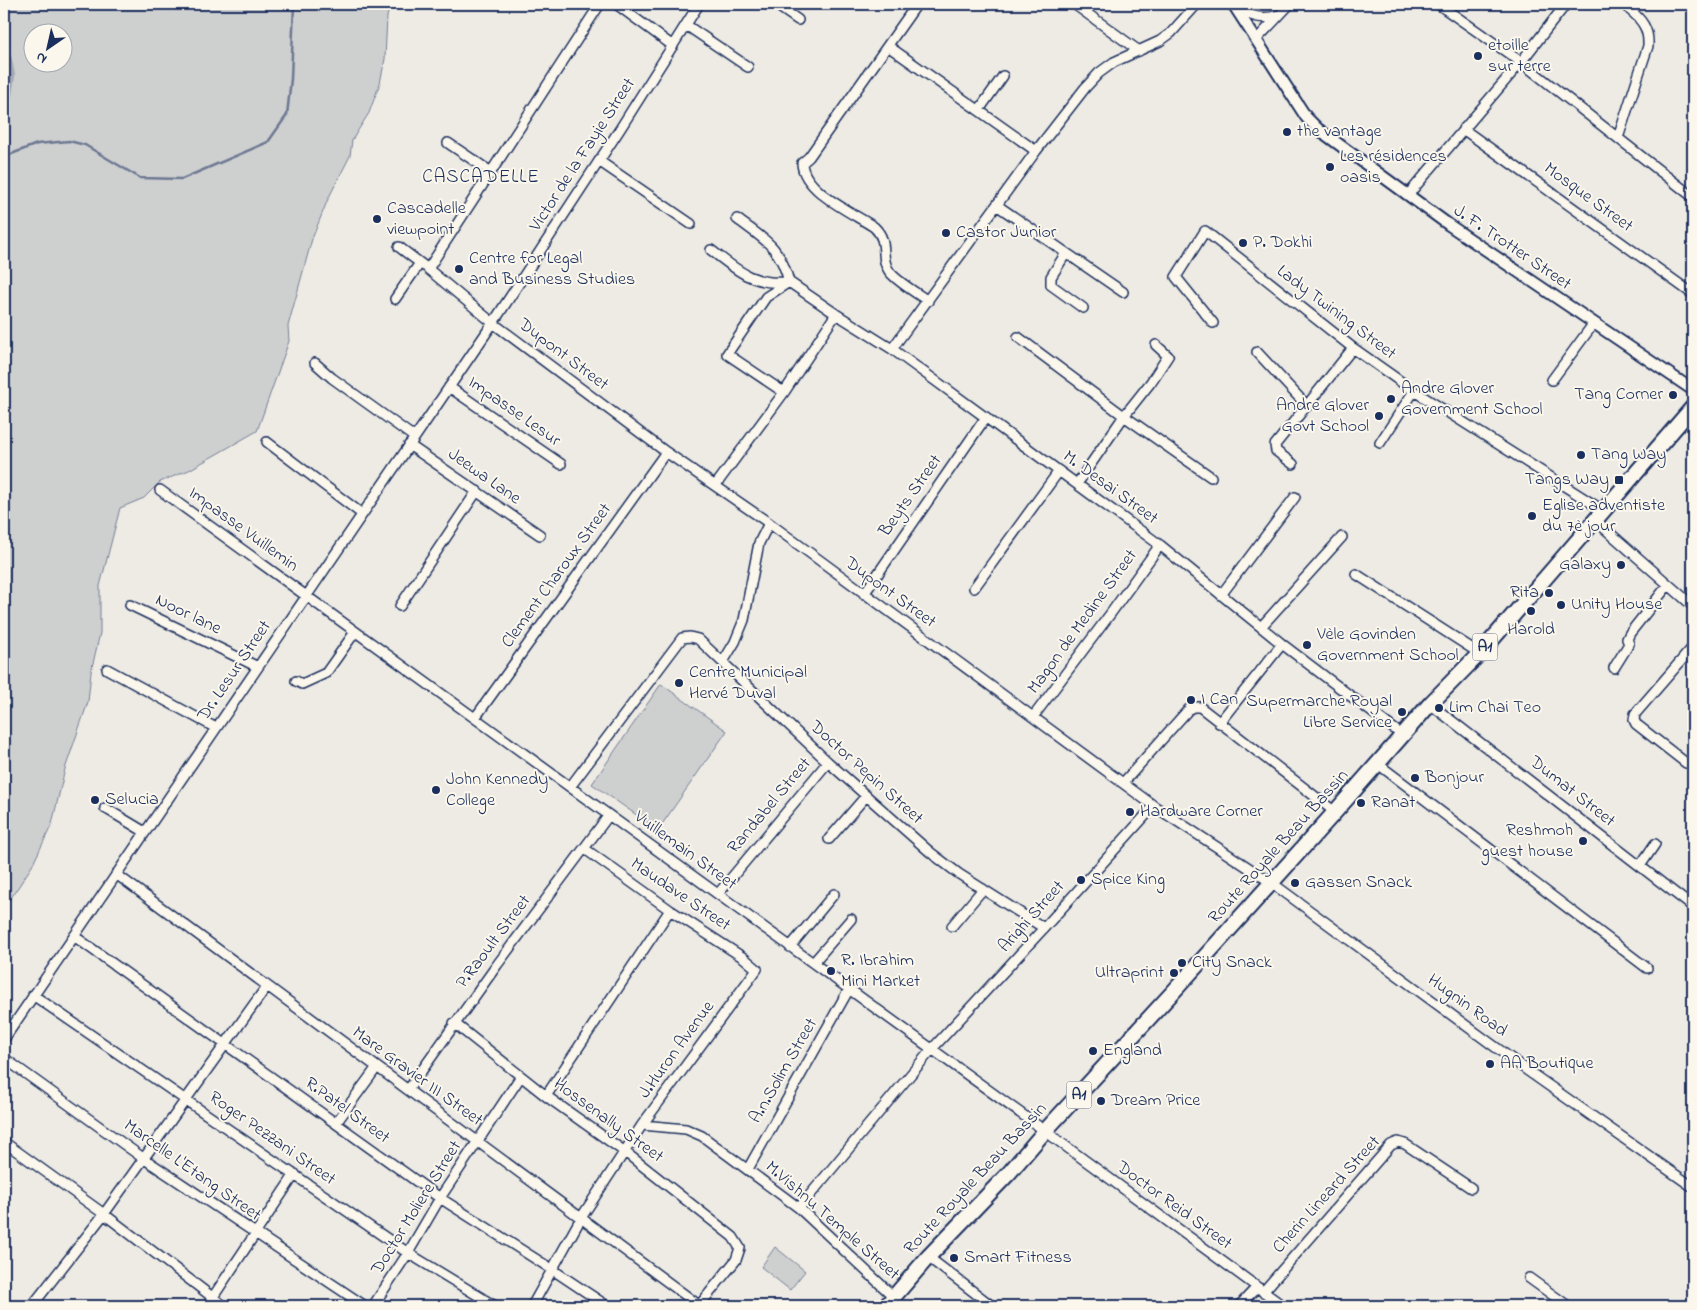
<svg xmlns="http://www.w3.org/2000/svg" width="1697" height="1310" font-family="'Indie Flower',sans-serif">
	<rect width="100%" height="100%" fill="#eeebe4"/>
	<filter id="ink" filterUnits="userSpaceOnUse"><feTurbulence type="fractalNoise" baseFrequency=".02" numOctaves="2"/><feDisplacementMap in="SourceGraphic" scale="10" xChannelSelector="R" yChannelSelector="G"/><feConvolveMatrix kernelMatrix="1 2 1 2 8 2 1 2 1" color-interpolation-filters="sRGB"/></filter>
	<g filter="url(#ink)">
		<path fill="#cecfcf" stroke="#747f96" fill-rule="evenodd" d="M 4,4 L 390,4 L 387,17 L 385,59 L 380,83 L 369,113 L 352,140 L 350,156 L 328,199 L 312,239 L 288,326 L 289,341 L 257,431 L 189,470 L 160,482 L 144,498 L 120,508 L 100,586 L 100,633 L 91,672 L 88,702 L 65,769 L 52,824 L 32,866 L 11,898 L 4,906 ZM 32,32 L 62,32 L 62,62 L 32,62 Z
			M 661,684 L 727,731 L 658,830 L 592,784 Z
			M 775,1247 L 805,1271 L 790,1290 L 761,1267 Z"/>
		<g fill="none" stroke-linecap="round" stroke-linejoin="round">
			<path stroke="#6d7892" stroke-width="2.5" d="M 4,157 L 37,144 L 69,141 L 85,145 L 140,178 L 182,179 L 268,142 L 287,115 L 291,79 L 294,4"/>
			<path stroke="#a3a8b4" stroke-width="16" d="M 4,60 L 7,76 L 4,95"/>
			<g stroke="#1b2f5e" stroke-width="12">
				<path id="minor" d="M 600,4 L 428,269 L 493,323 L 666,452 L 769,523 L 1154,806 L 1272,883 L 1528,1071 L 1693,1187
					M 616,4 L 673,46
					M 775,4 L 798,20
					M 917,4 L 809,157 L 802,163 C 803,191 853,213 874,227 C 890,242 879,257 889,271 C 897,282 917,293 928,301
					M 1074,4 L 1139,51
					M 1438,4 L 1521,62 L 1693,197
					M 1237,8 C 1251,16 1262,21 1278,15
					M 686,25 L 748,67
					M 1257,39 L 1290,4
					M 888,46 L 1036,151
					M 979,110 L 1003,76
					M 1463,129 L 1693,294
					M 1618,138 L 1648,46 C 1649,29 1642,20 1630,10
					M 448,143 L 491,172
					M 599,161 L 691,224
					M 1408,195 L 1521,62 L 1566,4
					M 998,206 L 1123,292
					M 737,219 C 765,240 780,246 789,282
					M 399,247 L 424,266
					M 711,250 C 737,270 752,285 787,282
					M 1066,253 L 1051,277 L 1051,285 L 1083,308
					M 789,282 L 836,314 L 892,349 L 1160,545 L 1282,644 L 1402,735
					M 789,282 L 766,297 L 727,354 L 779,389 L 785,391 L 836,314
					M 395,299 L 420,263
					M 1213,323 L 1176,277 L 1205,231 L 1353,348 L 1414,391 L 1604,511
					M 1018,337 L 1124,416 L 1211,477
					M 892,349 L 1036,151 L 1085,88 L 1099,73 L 1114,62 L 1160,41 L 1171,33 L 1197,4
					M 1257,352 L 1307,406
					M 315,363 L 332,378 L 414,437
					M 1552,380 L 1594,323
					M 449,387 L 561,464
					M 267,442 L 362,514
					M 1380,443 L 1414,391
					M 409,445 L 540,535
					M 1293,464 L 1276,451 L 1275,445 L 1353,348
					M 1077,484 L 1124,416 L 1151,382 L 1168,356 L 1156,345
					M 715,486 L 785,391
					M 160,490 L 1045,1131 L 1283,1306
					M 1595,520 L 1693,606
					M 1356,574 L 1479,653
					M 974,588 L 1059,471
					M 864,594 L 986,417
					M 1221,595 L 1295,497
					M 130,605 L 258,667
					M 400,606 L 477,491
					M 1261,627 L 1342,537
					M 1693,647 L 1635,714 L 1634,720 L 1636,724 L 1686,763 L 1693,763
					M 723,662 L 735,642 L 744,620 L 759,543 L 769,523
					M 1614,668 L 1629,644 L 1627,639 L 1630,633 L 1668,585
					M 107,669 L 216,728
					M 296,681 L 302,684 L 326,673 L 355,632
					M 1430,704 L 1693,907
					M 1033,717 L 1111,613 L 1160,545
					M 475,718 L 666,452
					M 1219,723 L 1282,644
					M 1378,764 L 1647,968
					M 1123,783 L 1189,709 L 1194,707 L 1200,707 L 1335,812
					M 570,787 L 682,638 L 690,637 L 698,639 L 828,762 L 930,852 L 959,874 L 1044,928
					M 105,808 L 145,832
					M 829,839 L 866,796
					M 1640,866 L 1655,844
					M 116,874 L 700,1306
					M 718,894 L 828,762
					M 952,926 L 983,889
					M 74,936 L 440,1198 L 553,1270 L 607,1306
					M 790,947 L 834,894
					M 813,963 L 851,919
					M 33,995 L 408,1253 L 495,1306
					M 454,1023 L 546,1096 L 625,1152 L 733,1237 L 740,1248 L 736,1260 L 699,1306
					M 4,1039 L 493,323 L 620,129 L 699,4
					M 4,1058 L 143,1158 L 365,1306
					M 408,1090 L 497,965 L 609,815
					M 546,1096 L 670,910
					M 336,1123 L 377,1067
					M 642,1125 L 686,1129 L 702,1136 L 799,1208 L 894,1297
					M 4,1142 L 104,1214 L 224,1306
					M 748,1169 L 849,989
					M 799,1208 L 932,1049 L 1044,928 L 1154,806
					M 928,1257 L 992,1306
					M 1529,1278 L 1568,1306
					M 1263,1292 L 1391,1145 L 1398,1142 L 1405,1144 L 1471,1188
					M 32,1306 L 104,1214 L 267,986
					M 207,1306 L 295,1174
					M 373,1306 L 408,1253 L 440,1198 L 521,1076
					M 532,1306 L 581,1218 L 642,1125 L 757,969 L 744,958 L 670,910 L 585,849
					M 1239,1306 L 1257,1287"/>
			</g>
			<g stroke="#1b2f5e" stroke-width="14">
				<path id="tertiary" d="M 1233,4 L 1306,117 L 1318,129 L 1449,225 L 1693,390"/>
			</g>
			<g stroke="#1b2f5e" stroke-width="18">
				<path id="primary" d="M 886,1306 L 928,1257 L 1009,1173 L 1045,1131 L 1174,991 L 1335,812 L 1430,704 L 1483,650 L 1693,407"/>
			</g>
			<use href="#minor" stroke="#fbf7ec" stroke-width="9"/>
			<use href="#tertiary" stroke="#fbf7ec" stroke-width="10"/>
			<use href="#primary" stroke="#fbf7ec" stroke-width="14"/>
		</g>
	</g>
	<g fill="#1b2f5e" stroke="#fbf7ec" stroke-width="2">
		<circle cx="1478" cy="56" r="5"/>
		<circle cx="1287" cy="132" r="5"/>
		<circle cx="1330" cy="167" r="5"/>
		<circle cx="377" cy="219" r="5"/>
		<circle cx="946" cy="233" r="5"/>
		<circle cx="1243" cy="243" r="5"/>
		<circle cx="459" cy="269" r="5"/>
		<circle cx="1673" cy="395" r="5"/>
		<circle cx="1391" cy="399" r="5"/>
		<circle cx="1379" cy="416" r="5"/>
		<circle cx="1581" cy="455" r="5"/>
		<rect x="1614" y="475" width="10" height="10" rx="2.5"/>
		<circle cx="1532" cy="516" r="5"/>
		<circle cx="1621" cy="565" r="5"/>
		<circle cx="1549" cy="593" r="5"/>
		<circle cx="1561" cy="605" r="5"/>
		<circle cx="1531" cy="611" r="5"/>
		<circle cx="1307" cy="645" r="5"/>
		<circle cx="679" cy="683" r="5"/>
		<circle cx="1191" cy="700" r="5"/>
		<circle cx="1439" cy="708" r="5"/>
		<circle cx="1402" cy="712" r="5"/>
		<circle cx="1415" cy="778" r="5"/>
		<circle cx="436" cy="790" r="5"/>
		<circle cx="95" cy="800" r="5"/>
		<circle cx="1361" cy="803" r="5"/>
		<circle cx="1130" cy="812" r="5"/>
		<circle cx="1583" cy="841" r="5"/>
		<circle cx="1081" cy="880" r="5"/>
		<circle cx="1295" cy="883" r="5"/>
		<circle cx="1182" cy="963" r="5"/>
		<circle cx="831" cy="971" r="5"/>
		<circle cx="1174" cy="973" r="5"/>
		<circle cx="1093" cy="1051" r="5"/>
		<circle cx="1490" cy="1064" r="5"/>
		<circle cx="1101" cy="1101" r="5"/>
		<circle cx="954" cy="1258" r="5"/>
	</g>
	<g text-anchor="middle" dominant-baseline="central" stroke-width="4" stroke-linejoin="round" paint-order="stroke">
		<g fill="#fbf7ec" stroke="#5e6b89" stroke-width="1">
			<rect x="1472.5" y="633.5" width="25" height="27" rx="4"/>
			<rect x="1066.5" y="1081.5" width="25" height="27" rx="4"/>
		</g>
		<g font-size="16" font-weight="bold" fill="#1b2f5e">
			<text x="1485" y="647">A1</text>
			<text x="1079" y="1095">A1</text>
		</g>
		<g font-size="18" fill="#1b2f5e" stroke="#fbf7ec" text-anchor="start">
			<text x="1488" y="46">etoille<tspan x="1488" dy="21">sur terre</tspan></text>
			<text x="1297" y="132">the vantage</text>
			<text x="1340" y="157">Les résidences<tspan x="1340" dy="21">oasis</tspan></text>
			<text x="387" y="209">Cascadelle<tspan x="387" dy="21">viewpoint</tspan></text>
			<text x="956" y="233">Castor Junior</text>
			<text x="1253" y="243">P. Dokhi</text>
			<text x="469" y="259">Centre for Legal<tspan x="469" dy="21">and Business Studies</tspan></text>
			<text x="1401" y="389">Andre Glover<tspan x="1401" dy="21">Government School</tspan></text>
			<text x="1663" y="395" text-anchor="end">Tang Corner</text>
			<text x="1369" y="406" text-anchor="end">Andre Glover<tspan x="1369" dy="21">Govt School</tspan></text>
			<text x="1591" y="455">Tang Way</text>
			<text x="1609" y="480" text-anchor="end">Tangs Way</text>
			<text x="1542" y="506">Eglise adventiste<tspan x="1542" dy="21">du 7è jour</tspan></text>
			<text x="1611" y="565" text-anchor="end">Galaxy</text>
			<text x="1539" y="593" text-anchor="end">Rita</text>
			<text x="1571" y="605">Unity House</text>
			<text x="1531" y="630" text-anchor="middle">Harold</text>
			<text x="1317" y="635">Vèle Govinden<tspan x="1317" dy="21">Government School</tspan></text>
			<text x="689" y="673">Centre Municipal<tspan x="689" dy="21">Hervé Duval</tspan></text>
			<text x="1201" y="700">I Can</text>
			<text x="1392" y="702" text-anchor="end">Supermarche Royal<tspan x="1392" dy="21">Libre Service</tspan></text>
			<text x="1449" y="708">Lim Chai Teo</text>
			<text x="1425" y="778">Bonjour</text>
			<text x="446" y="780">John Kennedy<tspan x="446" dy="21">College</tspan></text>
			<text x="105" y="800">Selucia</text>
			<text x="1371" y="803">Ranat</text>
			<text x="1140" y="812">Hardware Corner</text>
			<text x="1573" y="831" text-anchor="end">Reshmoh<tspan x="1573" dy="21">guest house</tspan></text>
			<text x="1091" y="880">Spice King</text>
			<text x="1305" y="883">Gassen Snack</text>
			<text x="841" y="961">R. Ibrahim<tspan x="841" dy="21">Mini Market</tspan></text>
			<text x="1192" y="963">City Snack</text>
			<text x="1164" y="973" text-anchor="end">Ultraprint</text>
			<text x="1103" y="1051">England</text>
			<text x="1500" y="1064">AA Boutique</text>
			<text x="1111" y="1101">Dream Price</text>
			<text x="964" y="1258">Smart Fitness</text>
		</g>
		<g font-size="18" fill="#1b2f5e" stroke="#fbf7ec">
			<text transform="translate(583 155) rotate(-57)">Victor de la Fayie Street</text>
			<text transform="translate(1588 198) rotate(36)">Mosque Street</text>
			<text transform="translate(1512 248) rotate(34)">J. F. Trotter Street</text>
			<text transform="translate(1336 313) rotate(37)">Lady Twining Street</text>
			<text transform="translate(563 355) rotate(37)">Dupont Street</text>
			<text transform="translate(514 412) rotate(35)">Impasse Lesur</text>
			<text transform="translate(484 477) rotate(35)">Jeewa Lane</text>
			<text transform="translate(1110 488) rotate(36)">M. Desai Street</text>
			<text transform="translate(911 496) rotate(-55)">Beyts Street</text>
			<text transform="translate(243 530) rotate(36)">Impasse Vuillemin</text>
			<text transform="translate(557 576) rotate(-54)">Clement Charoux Street</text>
			<text transform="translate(890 593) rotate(36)">Dupont Street</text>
			<text transform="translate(188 615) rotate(26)">Noor lane</text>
			<text transform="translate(1083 622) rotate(-54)">Magon de Medine Street</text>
			<text transform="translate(235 671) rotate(-56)">Dr. Lesur Street</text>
			<text transform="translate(866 773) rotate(42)">Doctor Pepin Street</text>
			<text transform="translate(1572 792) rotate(38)">Dumat Street</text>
			<text transform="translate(770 806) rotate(-50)">Randabel Street</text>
			<text transform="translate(1279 847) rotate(-48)">Route Royale Beau Bassin</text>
			<text transform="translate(685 851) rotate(36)">Vuillemain Street</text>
			<text transform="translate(680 895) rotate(34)">Maudave Street</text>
			<text transform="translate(1032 917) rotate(-48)">Arighi Street</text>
			<text transform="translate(494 942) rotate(-53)">P.Raoult Street</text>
			<text transform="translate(1467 1006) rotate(36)">Hugnin Road</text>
			<text transform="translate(677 1050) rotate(-54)">J.Huron Avenue</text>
			<text transform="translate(784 1071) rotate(-60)">A.n.Solim Street</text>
			<text transform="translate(417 1077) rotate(36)">Mare Gravier III Street</text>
			<text transform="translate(347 1111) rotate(36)">R.Patel Street</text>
			<text transform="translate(608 1121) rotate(36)">Hossenally Street</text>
			<text transform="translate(272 1139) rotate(35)">Roger Pezzani Street</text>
			<text transform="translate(192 1171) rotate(35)">Marcelle L'Etang Street</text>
			<text transform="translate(976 1179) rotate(-47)">Route Royale Beau Bassin</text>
			<text transform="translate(1327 1195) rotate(-48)">Cherin Lineard Street</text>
			<text transform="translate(1174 1206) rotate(36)">Doctor Reid Street</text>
			<text transform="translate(417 1208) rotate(-58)">Doctor Moliere Street</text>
			<text transform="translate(832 1221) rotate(41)">M.Vishnu Temple Street</text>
		</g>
		<g font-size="19" letter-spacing="1" fill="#1b2f5e" stroke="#fbf7ec">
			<text x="481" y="177">CASCADELLE</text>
		</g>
	</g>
	<rect width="1697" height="1310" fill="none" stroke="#fbf7ec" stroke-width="20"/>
	<rect x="10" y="10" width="1677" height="1290" fill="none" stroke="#1b2f5e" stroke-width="2" filter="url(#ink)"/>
	<g transform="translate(48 48) rotate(214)"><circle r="24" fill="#fbf7ec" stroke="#a1a7b3"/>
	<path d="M0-4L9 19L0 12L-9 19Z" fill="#1b2f5e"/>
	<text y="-8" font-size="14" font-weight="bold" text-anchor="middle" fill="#1b2f5e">N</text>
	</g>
</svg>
